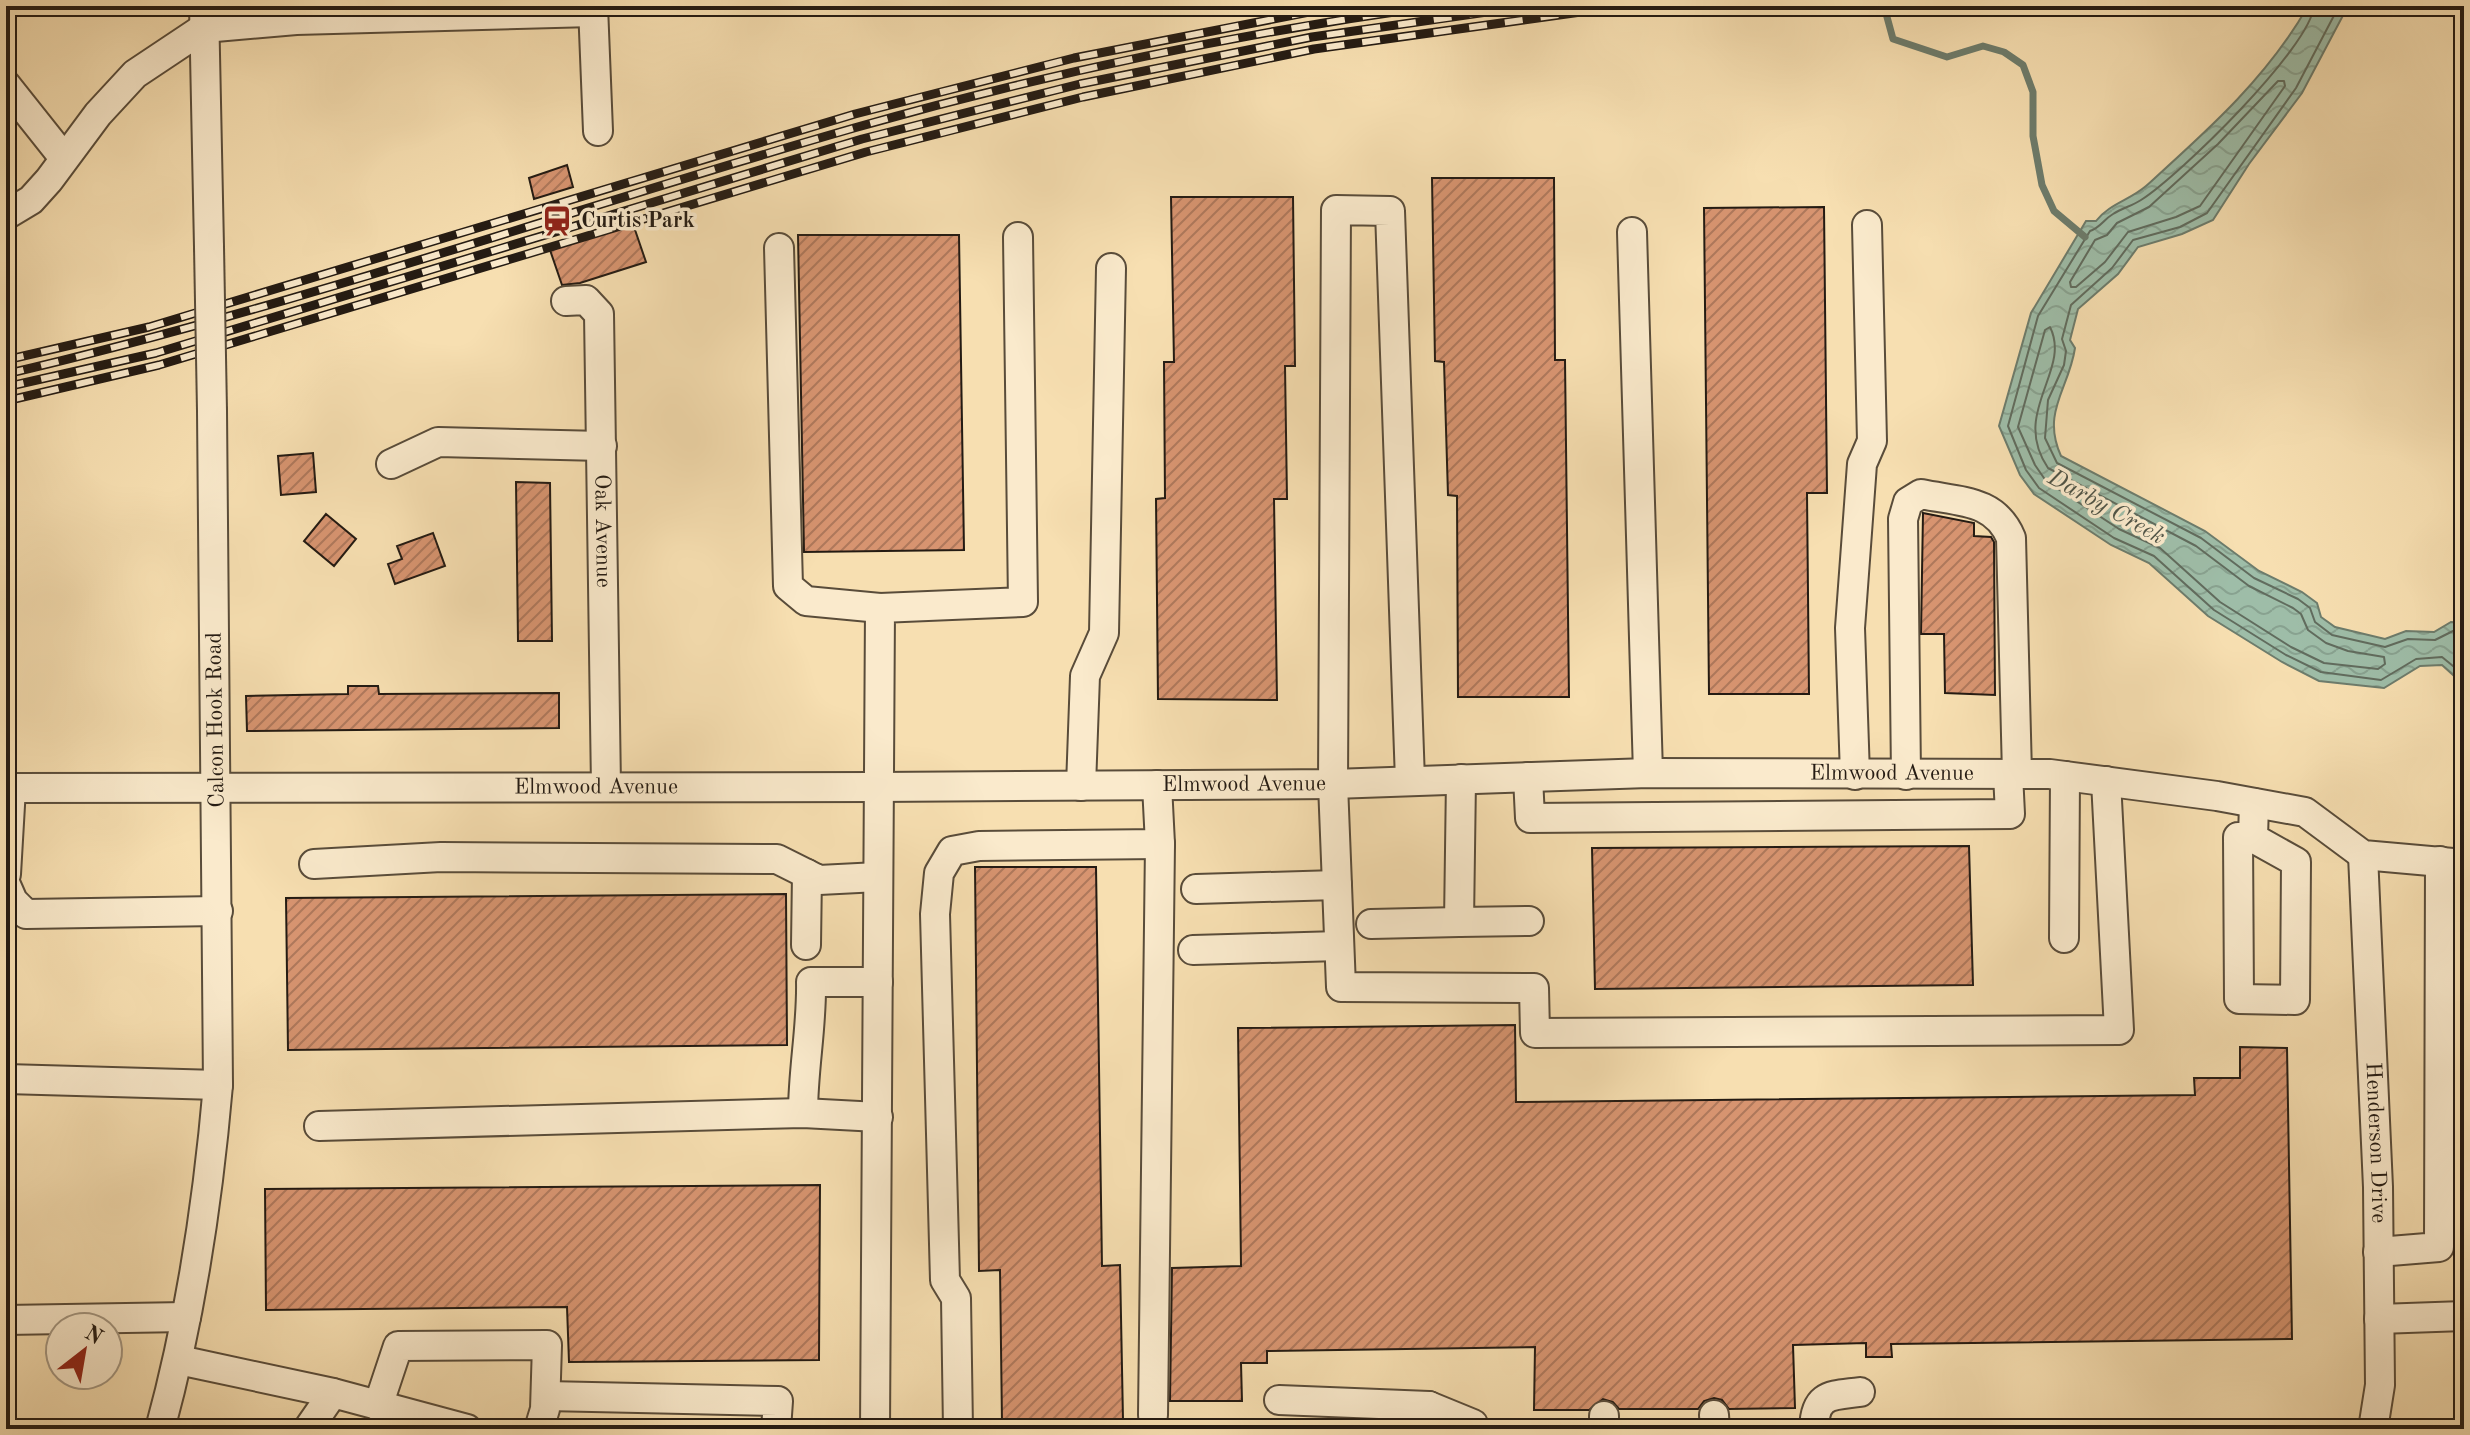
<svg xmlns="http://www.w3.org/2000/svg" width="2470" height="1435" font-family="'Old Standard TT',serif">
	<defs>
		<pattern id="water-waves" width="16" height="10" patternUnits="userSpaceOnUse" patternTransform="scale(2)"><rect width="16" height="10" fill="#9ebda8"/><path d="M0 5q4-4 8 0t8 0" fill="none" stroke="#88a290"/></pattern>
		<pattern id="building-hatch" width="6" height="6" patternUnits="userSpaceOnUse" patternTransform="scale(2)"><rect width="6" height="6" fill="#d79470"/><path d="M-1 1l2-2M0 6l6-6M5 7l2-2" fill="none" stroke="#ae785b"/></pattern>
	</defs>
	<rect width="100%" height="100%" fill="#f7dfb1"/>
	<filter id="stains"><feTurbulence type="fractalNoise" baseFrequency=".0025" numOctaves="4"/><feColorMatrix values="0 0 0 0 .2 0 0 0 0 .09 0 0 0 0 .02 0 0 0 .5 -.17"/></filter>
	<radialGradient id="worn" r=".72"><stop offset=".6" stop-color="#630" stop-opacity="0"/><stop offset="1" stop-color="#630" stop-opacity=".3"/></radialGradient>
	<path fill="url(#water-waves)" stroke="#6d7c6c" stroke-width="2" d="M 2308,6 L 2348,6 L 2302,93 L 2249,164 L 2213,220 L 2182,234 L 2138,247 L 2118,274 L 2078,309 L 2070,340 L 2075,348 C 2069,389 2041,412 2061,456 L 2205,531 L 2259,571 L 2302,592 L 2317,603 L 2321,617 L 2335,627 L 2385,639 L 2406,631 L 2434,632 L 2451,622 L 2464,623 L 2464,685 L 2442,665 L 2420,666 L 2384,688 L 2319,681 L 2282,662 L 2208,616 L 2149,563 L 2111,545 L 2034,494 L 2020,475 L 1999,426 L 2031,313 L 2086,221 L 2096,221 C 2109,204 2130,200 2146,186 C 2207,131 2267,78 2308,6 Z"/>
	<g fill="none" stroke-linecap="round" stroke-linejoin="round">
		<path stroke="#616c5e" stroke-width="2" d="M 2314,6 C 2310,48 2179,176 2141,200 C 2132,206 2122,208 2113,214 C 2103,220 2101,227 2090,231 L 2038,316 L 2008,426 L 2026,470 L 2039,488 L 2114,538 L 2154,556 L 2214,610 L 2286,655 L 2321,672 L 2381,680 L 2416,659 L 2442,657 L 2464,675
			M 2339,6 L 2296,88 L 2207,213 L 2180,227 L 2133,240 L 2112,268 L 2071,305 L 2062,339 L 2066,351 L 2064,365 L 2048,400 L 2045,438 L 2057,463 L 2201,538 L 2254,578 L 2298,599 L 2310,608 L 2315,622 L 2332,635 L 2385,647 L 2408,639 L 2435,640 L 2453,631 L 2464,631
			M 2278,81 L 2284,81 L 2285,86 L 2200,206 L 2176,217 L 2128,232 L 2105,262 L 2076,287 L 2071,287 L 2070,282 L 2095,240 L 2107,235 L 2117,223 L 2149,207 L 2218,144 Z
			M 2050,327 C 2072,371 2010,412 2048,468 L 2196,546 L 2249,586 L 2293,608 L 2301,614 L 2308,630 L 2326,643 L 2348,651 L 2384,657 L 2385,664 L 2378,669 L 2324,663 L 2291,647 L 2220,602 L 2160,548 L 2119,529 L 2046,481 L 2035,465 L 2018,427 L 2045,330 Z"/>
		<path stroke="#6d7c6c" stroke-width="7" d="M 1884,6 L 1893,39 L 1947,57 L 1983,46 L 2004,52 L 2023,65 L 2033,92 L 2033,136 L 2042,185 L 2054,211 L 2085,237"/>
	</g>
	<path fill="url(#building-hatch)" stroke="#241b13" stroke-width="2" d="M 567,165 L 573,187 L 534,199 L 529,178 Z
		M 1432,178 L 1554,178 L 1555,360 L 1565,360 L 1569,697 L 1458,697 L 1457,496 L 1448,495 L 1444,362 L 1435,361 Z
		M 1171,197 L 1293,197 L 1295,366 L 1285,366 L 1287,499 L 1274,499 L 1277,700 L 1158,699 L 1156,499 L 1165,498 L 1164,362 L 1174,362 Z
		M 1824,207 L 1827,493 L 1807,493 L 1809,694 L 1709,694 L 1704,208 Z
		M 633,224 L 646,262 L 580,283 L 562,285 L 550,250 Z
		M 798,235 L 959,235 L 964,550 L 804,552 Z
		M 313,453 L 316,492 L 281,495 L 278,456 Z
		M 516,482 L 550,483 L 552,641 L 518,641 Z
		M 1923,513 L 1974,523 L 1974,536 L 1991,537 L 1994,542 L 1995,695 L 1945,693 L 1944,634 L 1921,634 Z
		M 326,514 L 356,539 L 334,566 L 304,541 Z
		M 433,533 L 445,566 L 395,584 L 388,564 L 402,559 L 397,546 Z
		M 348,686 L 378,686 L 379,694 L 559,693 L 559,728 L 247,731 L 246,696 L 348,694 Z
		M 1969,846 L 1973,985 L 1595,989 L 1592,848 Z
		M 975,867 L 1096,867 L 1102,1266 L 1120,1265 L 1123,1420 L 1002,1422 L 1000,1270 L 979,1271 Z
		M 786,894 L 787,1045 L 288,1050 L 286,898 Z
		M 1515,1025 L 1516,1102 L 2195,1095 L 2194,1078 L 2240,1078 L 2240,1047 L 2287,1048 L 2292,1339 L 1891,1344 L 1892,1357 L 1866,1357 L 1866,1343 L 1793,1345 L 1795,1408 L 1729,1409 L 1722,1400 L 1714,1398 L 1704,1401 L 1698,1409 L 1619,1409 L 1613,1402 L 1603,1399 L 1589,1410 L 1534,1410 L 1535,1347 L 1267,1351 L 1267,1363 L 1241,1363 L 1242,1401 L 1170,1401 L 1172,1268 L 1241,1266 L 1238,1028 Z
		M 820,1185 L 819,1360 L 569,1362 L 567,1307 L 266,1310 L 265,1189 Z"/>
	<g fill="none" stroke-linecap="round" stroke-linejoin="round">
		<g stroke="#594c3a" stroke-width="32">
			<g id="minor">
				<path d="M 204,6 L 209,247"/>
				<path d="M 593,6 L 598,131"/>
				<path d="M 6,85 L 64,158"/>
				<path d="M 6,215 L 31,200 L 49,180 L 98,114 L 135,74 L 204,28 L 296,20 L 593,12"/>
				<path d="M 1632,232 L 1648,773"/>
				<path d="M 779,248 L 788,586 L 806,601 L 880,608"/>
				<path id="s1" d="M 566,301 L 586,300 L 599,314 L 606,787"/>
				<path d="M 391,464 L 438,442 L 602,446"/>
				<path d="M 1855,775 L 1850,628 L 1862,464 L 1872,441 L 1867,225"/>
				<path d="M 1906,775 L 1903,519 L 1908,502 L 1921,494 C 1959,502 1995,499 2011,538 L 2017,774"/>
				<path d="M 1528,777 L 1530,818 L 2010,814 L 2008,774"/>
				<path d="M 1461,779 L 1459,922 L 1529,921"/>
				<path d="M 1410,781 L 1390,211 L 1336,210 L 1333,784 L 1341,987 L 1534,988 L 1535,1033 L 2119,1030 L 2106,781"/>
				<path d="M 1081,786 L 1085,676 L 1104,633 L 1111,268"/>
				<path id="s2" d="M 6,788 L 877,787 L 1333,784 L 1648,773 L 2050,774 L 2217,796 L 2305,812 L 2363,855 L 2464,864"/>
				<path d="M 2253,838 L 2296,862 L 2295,1000 L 2239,999 L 2238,837 L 2253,838 L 2254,803"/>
				<path id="s3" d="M 2363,855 L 2378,1187 L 2380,1385 L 2373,1429"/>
				<path d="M 314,864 L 441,857 L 777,859 L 819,880 L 878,877"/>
				<path d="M 6,874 L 11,788"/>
				<path d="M 6,885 L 13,901 L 26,914 L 218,911"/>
				<path d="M 1196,889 L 1337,885"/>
				<path d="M 1371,924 L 1459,922"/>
				<path d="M 2064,938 L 2065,776"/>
				<path d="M 806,945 L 807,874"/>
				<path d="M 1193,950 L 1339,946"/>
				<path d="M 6,1079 L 218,1085"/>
				<path d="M 803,1113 C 803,1069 812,1026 811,982 L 878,982"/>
				<path d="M 319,1126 L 803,1113 L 878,1117"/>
				<path d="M 2378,1252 L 2439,1247 L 2440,861"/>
				<path d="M 2379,1319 L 2464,1316"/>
				<path d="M 6,1320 L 186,1317"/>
				<path d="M 179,1360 L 333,1393 L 467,1429"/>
				<path d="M 546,1396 L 778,1401 L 776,1429"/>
				<path d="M 1279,1400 L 1429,1406 L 1428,1429"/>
				<path d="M 378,1406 L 398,1346 L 547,1345 L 545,1409 L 539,1429"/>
				<path d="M 1429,1406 L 1473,1424 L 1473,1429"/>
				<path d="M 1153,1415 L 1160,844"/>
				<path d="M 1714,1415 L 1715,1429"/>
				<path d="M 1604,1416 L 1604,1429"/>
				<path d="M 160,1429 C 191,1316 208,1201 218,1085 L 212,411"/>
				<path d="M 308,1429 L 333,1393"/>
				<path d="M 875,1429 L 880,608 L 1023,602 L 1018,237"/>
				<path d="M 958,1429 L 956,1298 L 945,1280 L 935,914 L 939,873 L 952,851 L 979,846 L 1160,844 L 1157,785"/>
				<path d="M 1814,1429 C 1815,1393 1831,1396 1860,1392"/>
			</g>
		</g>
		<use href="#minor" stroke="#faeacc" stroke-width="28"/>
		<g stroke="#241b13" stroke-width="9">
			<path id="rail" d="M 6,360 L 149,327 L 855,114 L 1074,58 L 1340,6
				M 6,374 C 293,307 572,209 854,128 C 1044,74 1240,33 1435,6
				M 6,387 L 156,353 L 862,139 L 1080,84 L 1312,37 L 1530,6
				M 6,401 L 159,365 L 866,152 L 1083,97 L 1314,49 L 1624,6"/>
		</g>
		<use href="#rail" stroke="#faeacc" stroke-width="6" stroke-dasharray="18" stroke-linecap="butt"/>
		<g stroke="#594c3a" stroke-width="32" stroke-linecap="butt">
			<path id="minor-bridge" d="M 209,247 L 212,411"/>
		</g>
		<use href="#minor-bridge" stroke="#faeacc" stroke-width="28"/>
	</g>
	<defs>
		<g id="station-bare" transform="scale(2.4)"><path d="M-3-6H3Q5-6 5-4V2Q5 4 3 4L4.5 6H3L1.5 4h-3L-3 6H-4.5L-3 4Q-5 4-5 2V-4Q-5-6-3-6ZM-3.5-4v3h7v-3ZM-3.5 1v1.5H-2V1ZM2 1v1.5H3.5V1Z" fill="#8f2418" stroke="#faeacc" stroke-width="2.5" paint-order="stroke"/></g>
	</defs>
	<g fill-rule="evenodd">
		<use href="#station-bare" x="557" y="221"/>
	</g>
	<g text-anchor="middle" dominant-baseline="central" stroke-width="7" stroke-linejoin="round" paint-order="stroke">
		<g font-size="22" font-weight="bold" fill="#241b13" stroke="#faeacc" text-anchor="start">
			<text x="581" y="221">Curtis Park</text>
		</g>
		<g font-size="22" fill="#241b13" stroke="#faeacc">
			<text stroke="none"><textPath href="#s1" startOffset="256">Oak Avenue</textPath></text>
			<text transform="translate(216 720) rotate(-91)">Calcon Hook Road</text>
			<text stroke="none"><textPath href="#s2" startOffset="1886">Elmwood Avenue</textPath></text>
			<text stroke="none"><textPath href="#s2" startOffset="1238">Elmwood Avenue</textPath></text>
			<text stroke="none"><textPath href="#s2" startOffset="590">Elmwood Avenue</textPath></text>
			<text stroke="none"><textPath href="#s3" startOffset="288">Henderson Drive</textPath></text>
		</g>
		<g font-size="24" font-style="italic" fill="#4f5447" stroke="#faeacc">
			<text transform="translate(2106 508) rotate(29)">Darby Creek</text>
		</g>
	</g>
	<rect width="2470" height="1435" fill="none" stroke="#f7dfb1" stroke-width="32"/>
	<rect x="8" y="8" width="2454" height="1419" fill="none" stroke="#241b13" stroke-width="4"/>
	<rect x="16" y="16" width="2438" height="1403" fill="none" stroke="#241b13" stroke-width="2"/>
	<g transform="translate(84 1351) rotate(31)"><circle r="38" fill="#faeacc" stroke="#a49782" stroke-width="2"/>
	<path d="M0-6L14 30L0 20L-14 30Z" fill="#8f2418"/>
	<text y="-12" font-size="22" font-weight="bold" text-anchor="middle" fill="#241b13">N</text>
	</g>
	<rect width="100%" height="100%" filter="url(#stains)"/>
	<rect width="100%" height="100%" fill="url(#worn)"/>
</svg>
